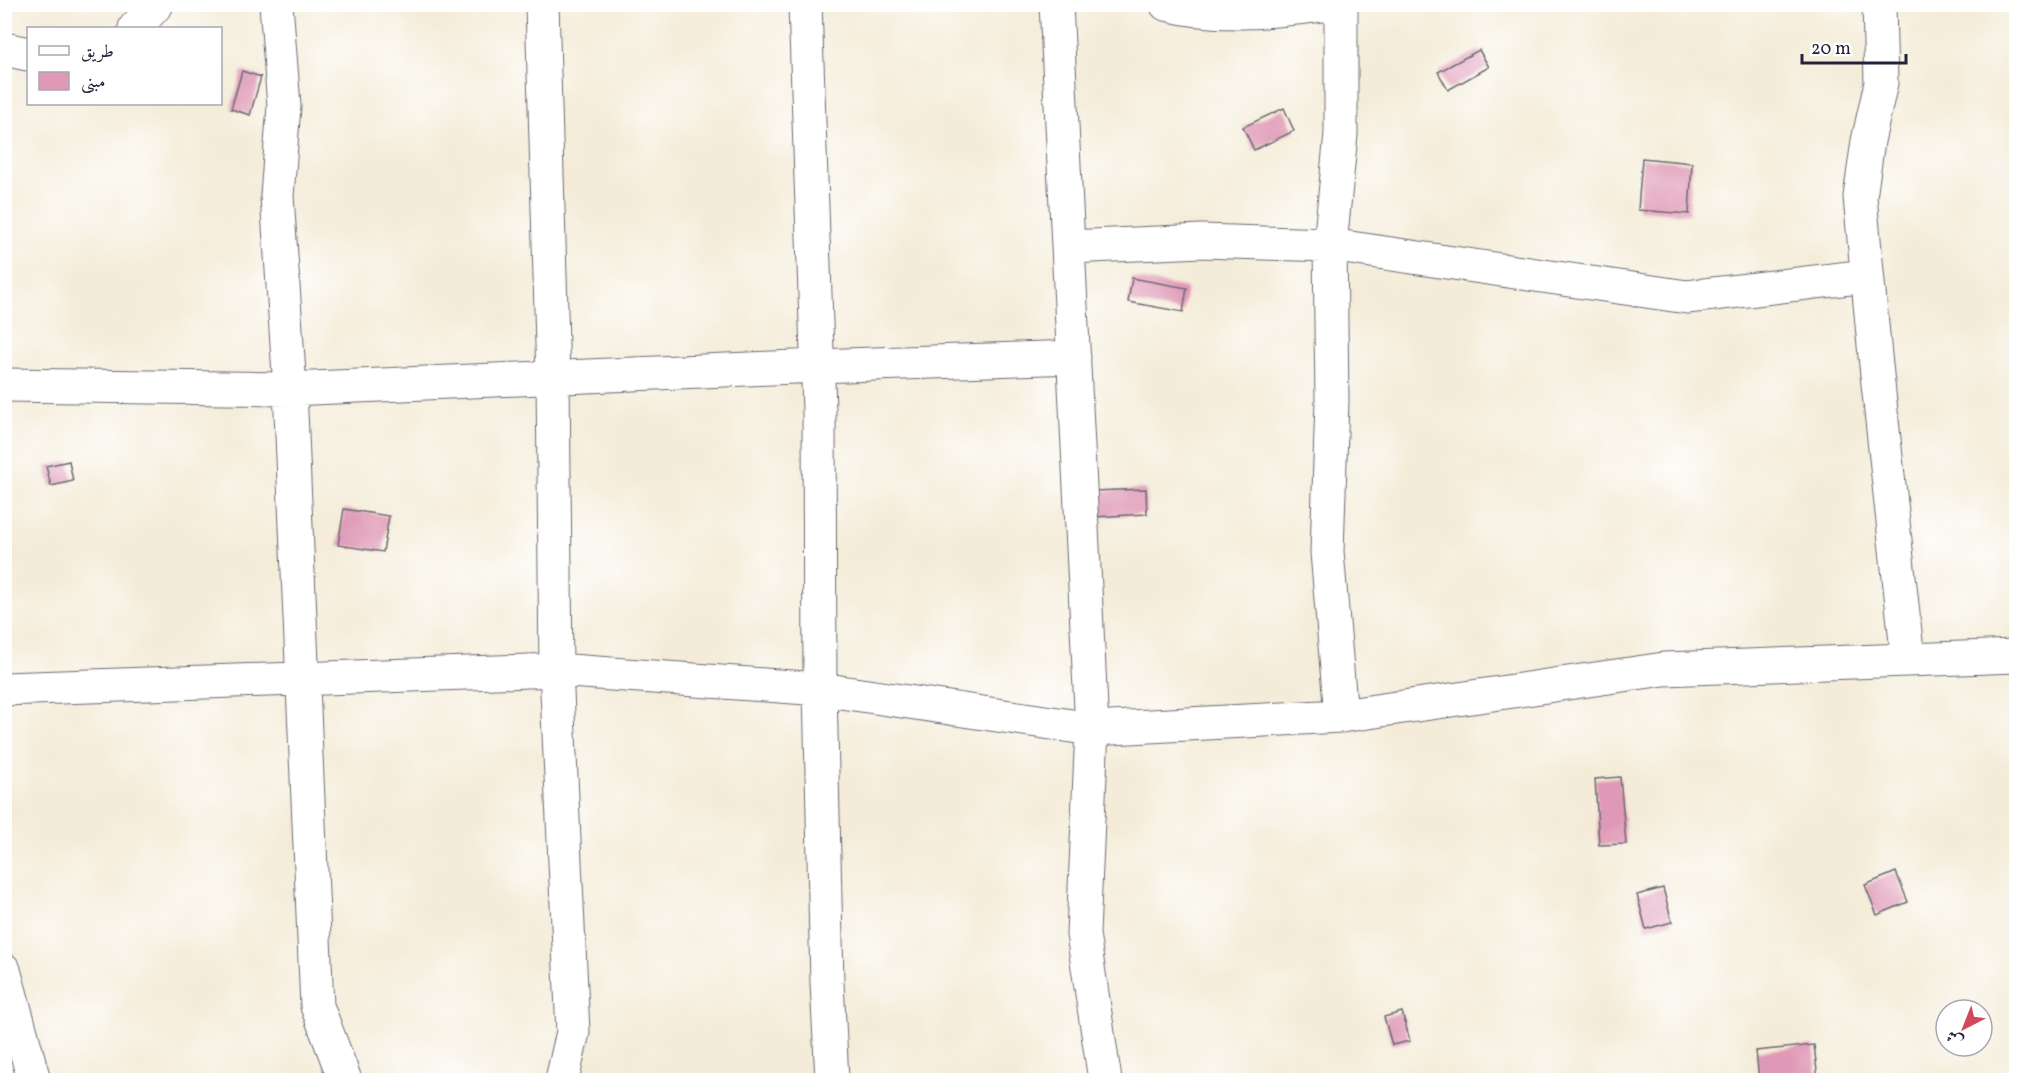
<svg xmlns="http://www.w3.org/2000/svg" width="2021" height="1085" font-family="Vollkorn,Amiri,serif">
	<rect width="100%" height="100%" fill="#fff"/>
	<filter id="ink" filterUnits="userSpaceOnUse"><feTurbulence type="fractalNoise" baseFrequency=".0167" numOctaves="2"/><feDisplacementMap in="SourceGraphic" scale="12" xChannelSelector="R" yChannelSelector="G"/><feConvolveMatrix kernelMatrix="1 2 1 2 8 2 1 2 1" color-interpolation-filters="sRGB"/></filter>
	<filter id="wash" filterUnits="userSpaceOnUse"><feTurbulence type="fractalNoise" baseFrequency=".008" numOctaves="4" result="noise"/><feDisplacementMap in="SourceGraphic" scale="24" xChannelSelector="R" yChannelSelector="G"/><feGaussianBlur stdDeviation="1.35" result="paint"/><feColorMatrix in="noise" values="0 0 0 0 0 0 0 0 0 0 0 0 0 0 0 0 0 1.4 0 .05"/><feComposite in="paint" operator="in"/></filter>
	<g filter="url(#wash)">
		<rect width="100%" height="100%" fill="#f4ecd8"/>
		<g id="blocks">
			<path fill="#df98b5" d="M 1479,50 L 1489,67 L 1448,90 L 1438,72 Z
				M 242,71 L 261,77 L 250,115 L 231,109 Z
				M 1284,108 L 1294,131 L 1254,150 L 1243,127 Z
				M 1642,158 L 1692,163 L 1689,214 L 1638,210 Z
				M 1132,278 L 1187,288 L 1183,312 L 1128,302 Z
				M 69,461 L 73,481 L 51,486 L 46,466 Z
				M 1146,489 L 1147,514 L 1093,517 L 1092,491 Z
				M 344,509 L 389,516 L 383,552 L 338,545 Z
				M 1620,777 L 1626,844 L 1599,845 L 1595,779 Z
				M 1896,872 L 1908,902 L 1877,915 L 1865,885 Z
				M 1663,888 L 1672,922 L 1646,929 L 1637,895 Z
				M 1402,1012 L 1410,1041 L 1392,1045 L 1384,1017 Z
				M 1814,1045 L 1818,1080 L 1759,1080 L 1756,1051 Z"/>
		</g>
	</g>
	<g filter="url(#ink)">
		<use href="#blocks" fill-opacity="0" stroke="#6c6972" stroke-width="1.5"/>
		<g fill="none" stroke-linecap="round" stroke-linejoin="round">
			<g stroke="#6c6972" stroke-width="35">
				<path id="street" d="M 276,4 L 284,106 L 277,196 L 290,389 L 317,1006 L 345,1080
					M 542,4 L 553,378 L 556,670 L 573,1032 L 562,1080
					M 805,4 L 819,410 L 820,689 L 827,983 L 832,1080
					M 1056,4 L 1092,729 L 1083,934 L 1105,1080
					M 1166,4 C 1220,18 1277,11 1331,4
					M 1879,4 L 1881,83 L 1868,141 L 1860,197 L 1875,356 L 1908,660
					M 135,28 L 157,4
					M 4,49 L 28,54
					M 1069,247 L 1202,241 L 1330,245 L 1687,297 L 1867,276
					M 4,385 L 290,389 L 817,366 L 1074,357
					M 4,689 L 556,670 L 820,689 L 1092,729 L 1341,716 L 1664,669 L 2016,656
					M 1341,716 L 1327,552 L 1332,401 L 1330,245 L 1341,134 L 1341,4
					M 4,970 L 34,1080"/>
			</g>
			<use href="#street" stroke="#fff" stroke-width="33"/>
		</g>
	</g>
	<rect width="2021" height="1085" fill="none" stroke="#fff" stroke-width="24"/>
	<rect x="27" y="27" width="195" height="78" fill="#ffffff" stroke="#a7a7b1" stroke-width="1.5"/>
	<rect x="39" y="46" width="30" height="9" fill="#ffffff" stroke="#a7a7b1" stroke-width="1.5"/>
	<text x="81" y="57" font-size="18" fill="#22223b">طريق</text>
	<rect x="39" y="72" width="30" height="18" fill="#df98b5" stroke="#a7a7b1" stroke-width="1.5"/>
	<text x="81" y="87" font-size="18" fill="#22223b">مبنى</text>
	<g transform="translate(1964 1028) rotate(222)"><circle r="28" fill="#ffffff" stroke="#a7a7b1" stroke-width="1.5"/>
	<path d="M0-4.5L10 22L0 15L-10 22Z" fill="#d1495b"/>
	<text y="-9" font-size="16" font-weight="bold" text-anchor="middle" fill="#22223b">ش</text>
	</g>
	<path d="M1802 54v9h104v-9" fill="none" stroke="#22223b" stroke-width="3"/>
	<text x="1811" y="54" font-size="18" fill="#22223b" stroke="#ffffff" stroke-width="4.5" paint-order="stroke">20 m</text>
</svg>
